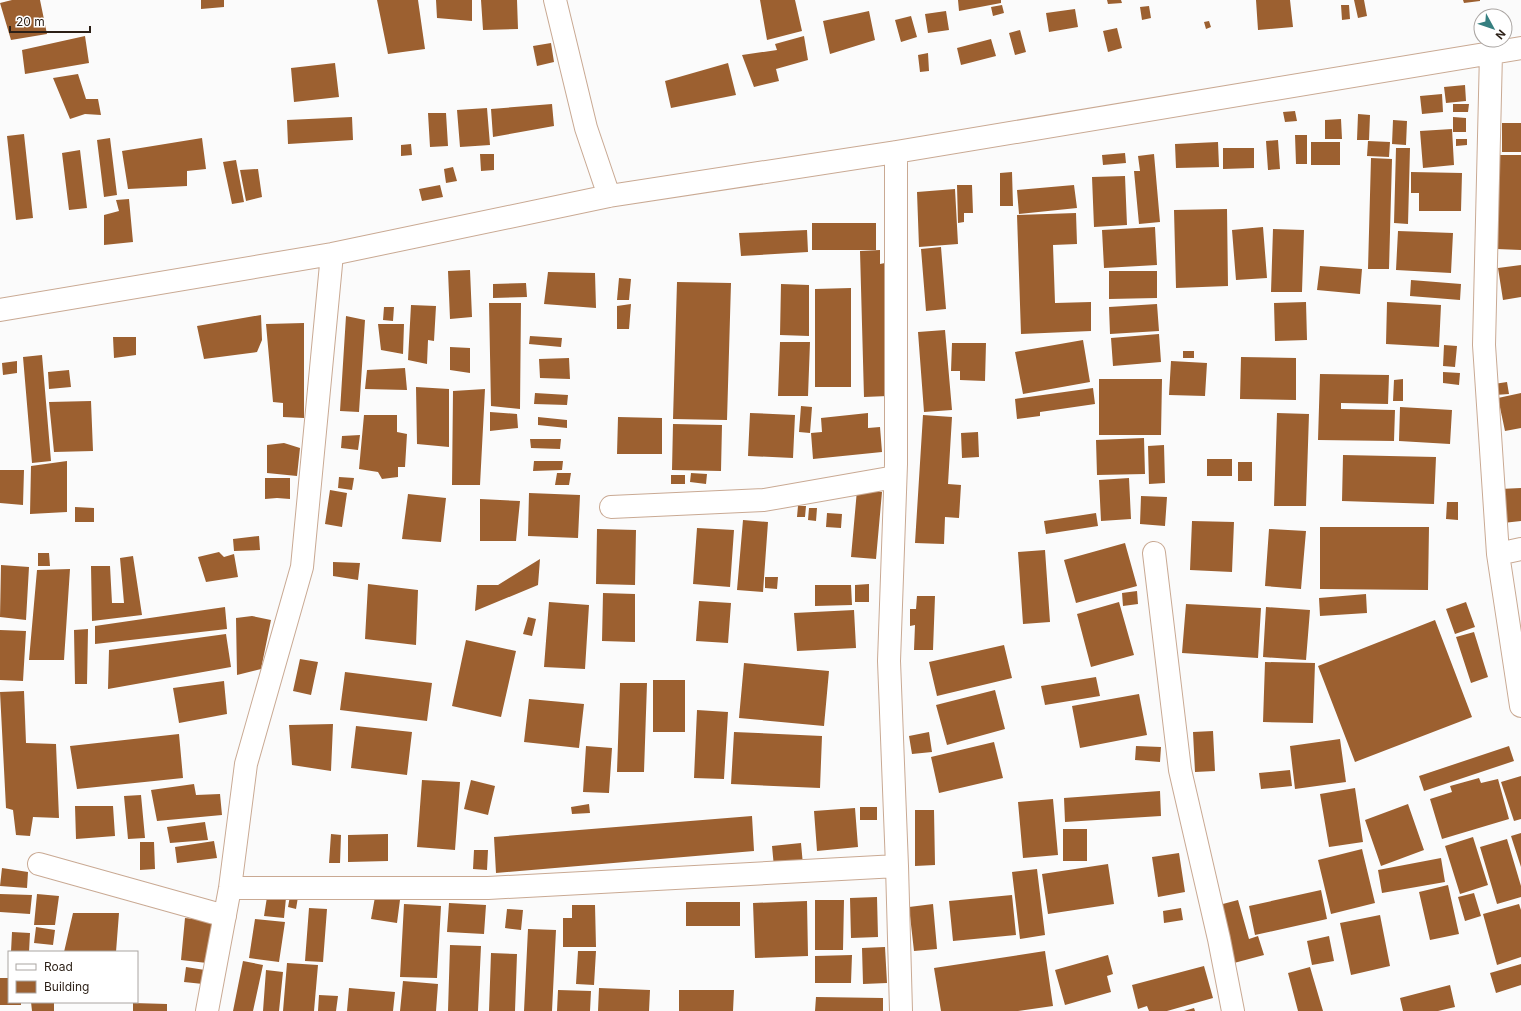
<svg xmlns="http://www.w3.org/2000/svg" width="1521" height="1011" font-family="Inter,sans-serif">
	<rect width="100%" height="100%" fill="#fbfbfb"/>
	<path fill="#9c6030" d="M 12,0 L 40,0 L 47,34 L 11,40 L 0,3 Z
		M 201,0 L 224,0 L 224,7 L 201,9 Z
		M 377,0 L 418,0 L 425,49 L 388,54 Z
		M 436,0 L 472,0 L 472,21 L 437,18 Z
		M 481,0 L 517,0 L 518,29 L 483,30 Z
		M 760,0 L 795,0 L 802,31 L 767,40 Z
		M 958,0 L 1001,0 L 1001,3 L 959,11 Z
		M 1107,0 L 1121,0 L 1122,3 L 1108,4 Z
		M 1256,0 L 1290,0 L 1293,27 L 1258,30 Z
		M 1354,0 L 1364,0 L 1367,16 L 1358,18 Z
		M 1463,0 L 1480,0 L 1480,1 L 1464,3 Z
		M 1002,5 L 1004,13 L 993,16 L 991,7 Z
		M 1341,5 L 1349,5 L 1350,19 L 1342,20 Z
		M 1149,6 L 1151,18 L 1142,20 L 1140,7 Z
		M 1075,9 L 1078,27 L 1049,32 L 1046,13 Z
		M 869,11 L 875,40 L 830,54 L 823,21 Z
		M 946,11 L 949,30 L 928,33 L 925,14 Z
		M 911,16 L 917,37 L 901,42 L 895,20 Z
		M 1209,21 L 1211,27 L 1206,29 L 1204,22 Z
		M 1117,28 L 1122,48 L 1108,52 L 1103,31 Z
		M 1020,30 L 1026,52 L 1015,55 L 1009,33 Z
		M 85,36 L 89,63 L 25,74 L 22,50 Z
		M 804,36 L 808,60 L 776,69 L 779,81 L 754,87 L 742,55 L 777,50 L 775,44 Z
		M 991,39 L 996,56 L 961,65 L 957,48 Z
		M 551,43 L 554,62 L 537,66 L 533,46 Z
		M 928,53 L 929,71 L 920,72 L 918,55 Z
		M 335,63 L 339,97 L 294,102 L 291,68 Z
		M 728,63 L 736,95 L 671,108 L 665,81 Z
		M 78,74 L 86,99 L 98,99 L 101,115 L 85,114 L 70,119 L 53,78 Z
		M 1465,85 L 1466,101 L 1446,103 L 1444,87 Z
		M 1442,94 L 1443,112 L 1422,114 L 1420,96 Z
		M 552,104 L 554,126 L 493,137 L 491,109 Z
		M 1453,104 L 1469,104 L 1468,112 L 1453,112 Z
		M 487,108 L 490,145 L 460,147 L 457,110 Z
		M 1295,111 L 1297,121 L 1285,122 L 1283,112 Z
		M 428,113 L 446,113 L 448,146 L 430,147 Z
		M 1358,114 L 1370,115 L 1369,140 L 1357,140 Z
		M 352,117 L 353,140 L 288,144 L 287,120 Z
		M 1453,117 L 1466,118 L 1466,132 L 1453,132 Z
		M 1341,119 L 1342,139 L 1325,139 L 1325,120 Z
		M 1393,120 L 1407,121 L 1406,145 L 1392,144 Z
		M 1502,123 L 1521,123 L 1521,152 L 1502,152 Z
		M 1452,129 L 1454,165 L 1423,168 L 1420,131 Z
		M 24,134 L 33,218 L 16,220 L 7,136 Z
		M 1295,135 L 1307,135 L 1307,164 L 1296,164 Z
		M 110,138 L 117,195 L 104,197 L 97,140 Z
		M 202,138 L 206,169 L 187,171 L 187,186 L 128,189 L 122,151 Z
		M 1456,139 L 1467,139 L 1467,145 L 1456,146 Z
		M 1278,140 L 1280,169 L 1268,170 L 1266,141 Z
		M 1368,141 L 1390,142 L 1389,157 L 1367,156 Z
		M 1218,142 L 1219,167 L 1176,168 L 1175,144 Z
		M 1311,142 L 1340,142 L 1340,165 L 1311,165 Z
		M 411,144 L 412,155 L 401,156 L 401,145 Z
		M 1223,148 L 1254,148 L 1254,168 L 1223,169 Z
		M 1396,148 L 1410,148 L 1408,224 L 1394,223 Z
		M 80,150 L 87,208 L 69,210 L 62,153 Z
		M 1125,153 L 1126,163 L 1103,165 L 1102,155 Z
		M 480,154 L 494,154 L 494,170 L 481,171 Z
		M 1154,154 L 1160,222 L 1139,224 L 1134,171 L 1140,171 L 1138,156 Z
		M 1499,155 L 1521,155 L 1521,250 L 1497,249 Z
		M 1371,158 L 1392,159 L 1389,269 L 1368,269 Z
		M 236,160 L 244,202 L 232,204 L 223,162 Z
		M 453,167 L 457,181 L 446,183 L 444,169 Z
		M 258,169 L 262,197 L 246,201 L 240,170 Z
		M 1012,172 L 1013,206 L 1000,206 L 1000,173 Z
		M 1411,172 L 1462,173 L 1461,211 L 1419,211 L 1419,193 L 1411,193 Z
		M 1125,176 L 1127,225 L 1094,227 L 1092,177 Z
		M 440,185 L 443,197 L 422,201 L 419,189 Z
		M 957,185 L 972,185 L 973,213 L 964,213 L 964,222 L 958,223 Z
		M 1074,185 L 1077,208 L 1019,214 L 1017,190 Z
		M 955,189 L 958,244 L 919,247 L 917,192 Z
		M 129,199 L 133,242 L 104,245 L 104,215 L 119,211 L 116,200 Z
		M 1227,209 L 1228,286 L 1176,288 L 1174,210 Z
		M 1076,213 L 1077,244 L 1053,245 L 1055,303 L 1091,302 L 1091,331 L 1021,334 L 1017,215 Z
		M 812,223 L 876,223 L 876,250 L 812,250 Z
		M 1155,227 L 1157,265 L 1104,268 L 1102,230 Z
		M 1263,227 L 1267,278 L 1236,280 L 1232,230 Z
		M 1273,229 L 1304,230 L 1302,292 L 1271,292 Z
		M 807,230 L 808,252 L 741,256 L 739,233 Z
		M 1398,231 L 1453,233 L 1451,273 L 1396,270 Z
		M 941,247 L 946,309 L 926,311 L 921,249 Z
		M 880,250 L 880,264 L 885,263 L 888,396 L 864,397 L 860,251 Z
		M 1521,265 L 1521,297 L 1503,300 L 1498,268 Z
		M 1320,266 L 1362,269 L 1360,294 L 1317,290 Z
		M 470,270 L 472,317 L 450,319 L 448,271 Z
		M 1109,271 L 1157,271 L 1157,298 L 1109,299 Z
		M 548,272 L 595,273 L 596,308 L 544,304 Z
		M 619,278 L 631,279 L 629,300 L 617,300 Z
		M 1411,280 L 1461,284 L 1460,300 L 1410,296 Z
		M 677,282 L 731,283 L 727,420 L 673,419 Z
		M 526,283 L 527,297 L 493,298 L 493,284 Z
		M 781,284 L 809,285 L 809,336 L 780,335 Z
		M 851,288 L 851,387 L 815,387 L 815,289 Z
		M 1306,302 L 1307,340 L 1275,341 L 1274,303 Z
		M 1387,302 L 1441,305 L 1439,347 L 1386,344 Z
		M 489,303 L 521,303 L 520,409 L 491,406 Z
		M 631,304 L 629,329 L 617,329 L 617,306 Z
		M 1157,304 L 1159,331 L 1110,334 L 1109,307 Z
		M 411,305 L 436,306 L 434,341 L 428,340 L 427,364 L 408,360 Z
		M 384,307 L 394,307 L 393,321 L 383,320 Z
		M 261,315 L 262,340 L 257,352 L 204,359 L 197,326 Z
		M 346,316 L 365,320 L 359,412 L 340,411 Z
		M 304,323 L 304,418 L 283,417 L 283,403 L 273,402 L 266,324 Z
		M 378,324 L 404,324 L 403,354 L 381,350 Z
		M 945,330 L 952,410 L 924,412 L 918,332 Z
		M 1159,334 L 1161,362 L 1113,366 L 1111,338 Z
		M 530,336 L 562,338 L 561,347 L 529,344 Z
		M 113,337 L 136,337 L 136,355 L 114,358 Z
		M 1083,340 L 1090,382 L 1023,394 L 1015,352 Z
		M 780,342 L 810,342 L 808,396 L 778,396 Z
		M 952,343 L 986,343 L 985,381 L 960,380 L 960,371 L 951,371 Z
		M 1444,345 L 1457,346 L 1455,367 L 1443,366 Z
		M 450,347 L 470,348 L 470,373 L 450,370 Z
		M 1183,351 L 1194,351 L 1194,358 L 1183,358 Z
		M 42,355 L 51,461 L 32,463 L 23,357 Z
		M 1241,357 L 1296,358 L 1296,400 L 1240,399 Z
		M 569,358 L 570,379 L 540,378 L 539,359 Z
		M 17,361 L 17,373 L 3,375 L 2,363 Z
		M 1171,361 L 1207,363 L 1205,396 L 1169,395 Z
		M 405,368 L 407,390 L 365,389 L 367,370 Z
		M 69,370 L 71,387 L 49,389 L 48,372 Z
		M 1443,372 L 1460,373 L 1459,385 L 1443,383 Z
		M 1320,374 L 1389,375 L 1388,404 L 1341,403 L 1341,409 L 1395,410 L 1394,441 L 1318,440 Z
		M 1099,379 L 1162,379 L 1161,435 L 1099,435 Z
		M 1403,379 L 1403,401 L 1393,401 L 1394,380 Z
		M 1507,382 L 1509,394 L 1495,395 L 1494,384 Z
		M 416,387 L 449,389 L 449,447 L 417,444 Z
		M 1093,388 L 1095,404 L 1040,412 L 1040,416 L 1017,419 L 1015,399 Z
		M 485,389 L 480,485 L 452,485 L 453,391 Z
		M 535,393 L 568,395 L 567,405 L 534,404 Z
		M 1521,393 L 1521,428 L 1505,431 L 1498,398 Z
		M 91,401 L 93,451 L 54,452 L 49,402 Z
		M 801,406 L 812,407 L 810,433 L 799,432 Z
		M 1400,407 L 1452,410 L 1450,444 L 1399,441 Z
		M 490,412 L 517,414 L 518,428 L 490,431 Z
		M 750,413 L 795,415 L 793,458 L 748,456 Z
		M 868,413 L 868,428 L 880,427 L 882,452 L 813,459 L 811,433 L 822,432 L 821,418 Z
		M 1277,413 L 1309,414 L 1306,506 L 1274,506 Z
		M 364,415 L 397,415 L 397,432 L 407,434 L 405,467 L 398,467 L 398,477 L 382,479 L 378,472 L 359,469 Z
		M 923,415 L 952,417 L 948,484 L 961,485 L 959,518 L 945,517 L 944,544 L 915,543 Z
		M 538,417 L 567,420 L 567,428 L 538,425 Z
		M 618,417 L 662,418 L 662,454 L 617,454 Z
		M 673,424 L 722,425 L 721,471 L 672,470 Z
		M 978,432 L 979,457 L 962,458 L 961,433 Z
		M 360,435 L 358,450 L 341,448 L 342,436 Z
		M 1144,438 L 1145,474 L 1097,475 L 1096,440 Z
		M 530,439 L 561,439 L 560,449 L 531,448 Z
		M 284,443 L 300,448 L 297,476 L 267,473 L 267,445 Z
		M 1164,445 L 1165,483 L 1149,484 L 1148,446 Z
		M 1343,455 L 1436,457 L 1434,504 L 1342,501 Z
		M 1207,459 L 1232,459 L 1232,476 L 1207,476 Z
		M 67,461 L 67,512 L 30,514 L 31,466 Z
		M 534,461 L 563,461 L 562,470 L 533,471 Z
		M 1238,462 L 1252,462 L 1252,481 L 1238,481 Z
		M 0,470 L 24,470 L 23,505 L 0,503 Z
		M 557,473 L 571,473 L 569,485 L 555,485 Z
		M 691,473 L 707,474 L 706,484 L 690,482 Z
		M 671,475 L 685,475 L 685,484 L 671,484 Z
		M 339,477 L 354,478 L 352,490 L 338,488 Z
		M 265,478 L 290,478 L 290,499 L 277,498 L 265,499 Z
		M 1129,478 L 1131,519 L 1101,521 L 1099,480 Z
		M 1521,488 L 1521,521 L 1503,523 L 1500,489 Z
		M 330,490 L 347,493 L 342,527 L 325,524 Z
		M 857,490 L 882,492 L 876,559 L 851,557 Z
		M 529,493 L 580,495 L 578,538 L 528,536 Z
		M 408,494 L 446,498 L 441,542 L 402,539 Z
		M 1141,496 L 1167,497 L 1165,526 L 1140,524 Z
		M 480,499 L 520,501 L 516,541 L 480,541 Z
		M 1447,502 L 1458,502 L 1458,520 L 1446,519 Z
		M 798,506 L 806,506 L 805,517 L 797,517 Z
		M 75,507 L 94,508 L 94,522 L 75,522 Z
		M 809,508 L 817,508 L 816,521 L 808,520 Z
		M 827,513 L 842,514 L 841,528 L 826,527 Z
		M 1096,513 L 1098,526 L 1046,534 L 1044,521 Z
		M 743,520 L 768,522 L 763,592 L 737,590 Z
		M 1192,521 L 1234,522 L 1232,572 L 1190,570 Z
		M 1320,527 L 1429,527 L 1428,590 L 1320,589 Z
		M 697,528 L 734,530 L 730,587 L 693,584 Z
		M 597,529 L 636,530 L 635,585 L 596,584 Z
		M 1269,529 L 1306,531 L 1301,589 L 1265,586 Z
		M 259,536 L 260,550 L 234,551 L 233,539 Z
		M 1125,543 L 1137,586 L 1076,603 L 1064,560 Z
		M 1045,550 L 1050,622 L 1023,624 L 1018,552 Z
		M 219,552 L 224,557 L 234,554 L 238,577 L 206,582 L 198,557 Z
		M 38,553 L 49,553 L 50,566 L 38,566 Z
		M 133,556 L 142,615 L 92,621 L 91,566 L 110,566 L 112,603 L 124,603 L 120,558 Z
		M 540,559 L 538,585 L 475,611 L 477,585 L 498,585 Z
		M 333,562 L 360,563 L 358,580 L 333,576 Z
		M 1,565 L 29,567 L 26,620 L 0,617 Z
		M 70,569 L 64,660 L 29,660 L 37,570 Z
		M 765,577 L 778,577 L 777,589 L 765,588 Z
		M 368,584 L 418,590 L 416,645 L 365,639 Z
		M 869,584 L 869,602 L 855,602 L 855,585 Z
		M 815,585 L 851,585 L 852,605 L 815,606 Z
		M 1137,591 L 1138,604 L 1123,606 L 1122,593 Z
		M 603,593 L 635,594 L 635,642 L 602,641 Z
		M 1366,594 L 1367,613 L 1320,616 L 1319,598 Z
		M 917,596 L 935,596 L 933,650 L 914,650 L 915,625 L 910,626 L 910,609 L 916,609 Z
		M 699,601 L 731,603 L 728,643 L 696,641 Z
		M 549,602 L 589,605 L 585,669 L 544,667 Z
		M 1119,602 L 1134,655 L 1091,667 L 1077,614 Z
		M 1466,602 L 1475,627 L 1455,634 L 1446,609 Z
		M 1186,604 L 1261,608 L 1258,658 L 1182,653 Z
		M 225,607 L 227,629 L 95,644 L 95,626 Z
		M 1266,607 L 1310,610 L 1306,660 L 1263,657 Z
		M 854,610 L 856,648 L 797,651 L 794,613 Z
		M 252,616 L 271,620 L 261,669 L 237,675 L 236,618 Z
		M 528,617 L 536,619 L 532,636 L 523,634 Z
		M 1435,620 L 1472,717 L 1355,762 L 1318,666 Z
		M 88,629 L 87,684 L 75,684 L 74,630 Z
		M 0,630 L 26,631 L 23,681 L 0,680 Z
		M 1474,632 L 1488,677 L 1471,683 L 1456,637 Z
		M 226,634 L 231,667 L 108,689 L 109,650 Z
		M 466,640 L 516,651 L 501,717 L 452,706 Z
		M 1004,645 L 1012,678 L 937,696 L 929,662 Z
		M 300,659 L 318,662 L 311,695 L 293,691 Z
		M 1265,662 L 1315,663 L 1313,723 L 1263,722 Z
		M 744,663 L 829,671 L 824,726 L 739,718 Z
		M 345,672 L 432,683 L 427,721 L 340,710 Z
		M 1096,677 L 1100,696 L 1045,705 L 1041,686 Z
		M 653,680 L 685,680 L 685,732 L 653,732 Z
		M 224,681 L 227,714 L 179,723 L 173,688 Z
		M 620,683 L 647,683 L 644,772 L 617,772 Z
		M 995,690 L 1005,729 L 947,745 L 936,705 Z
		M 24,691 L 26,743 L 56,744 L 59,818 L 33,817 L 30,836 L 16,835 L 13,810 L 6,808 L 0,692 Z
		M 1139,694 L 1147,735 L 1080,748 L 1072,706 Z
		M 529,699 L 584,704 L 579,748 L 524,742 Z
		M 697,710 L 728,712 L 724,779 L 694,778 Z
		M 333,724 L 331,771 L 292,765 L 289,725 Z
		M 356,726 L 412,732 L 407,775 L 351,768 Z
		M 1213,731 L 1215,771 L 1195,772 L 1193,732 Z
		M 734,732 L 822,736 L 820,788 L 731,784 Z
		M 929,732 L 932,752 L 912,754 L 909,736 Z
		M 179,734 L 183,778 L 77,789 L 70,746 Z
		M 1340,739 L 1346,782 L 1295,789 L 1290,746 Z
		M 994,742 L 1003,778 L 939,793 L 931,757 Z
		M 586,746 L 612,748 L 609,793 L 583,792 Z
		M 1136,746 L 1161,747 L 1160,762 L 1135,760 Z
		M 1509,746 L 1514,761 L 1424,791 L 1419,776 Z
		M 1290,770 L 1292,786 L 1261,789 L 1259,773 Z
		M 1521,776 L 1521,819 L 1514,821 L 1501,782 Z
		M 1479,778 L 1481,783 L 1498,779 L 1509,819 L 1442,839 L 1430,799 L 1452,792 L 1450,786 Z
		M 422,780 L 460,782 L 455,850 L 417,847 Z
		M 471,780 L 495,786 L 488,815 L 464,809 Z
		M 194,784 L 196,795 L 220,794 L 222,815 L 157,821 L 151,790 Z
		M 1355,788 L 1363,842 L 1329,847 L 1320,794 Z
		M 1160,791 L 1161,816 L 1065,822 L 1064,798 Z
		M 141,795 L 145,838 L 128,839 L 124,796 Z
		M 1053,799 L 1058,855 L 1023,858 L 1018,802 Z
		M 589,804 L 590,813 L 572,814 L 571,807 Z
		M 1408,804 L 1424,850 L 1381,866 L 1365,820 Z
		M 75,806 L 113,806 L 115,836 L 76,839 Z
		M 860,807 L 877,807 L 877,820 L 860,820 Z
		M 855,808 L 858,847 L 817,851 L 814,811 Z
		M 915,810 L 934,810 L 935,865 L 915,866 Z
		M 752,816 L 754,851 L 496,873 L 494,837 Z
		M 205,822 L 208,840 L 170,843 L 167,827 Z
		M 1063,829 L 1087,829 L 1087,861 L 1063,861 Z
		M 1521,833 L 1521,867 L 1511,836 Z
		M 331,834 L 341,835 L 340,863 L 329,863 Z
		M 388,834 L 388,861 L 348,862 L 348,835 Z
		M 1473,837 L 1488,885 L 1460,894 L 1445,846 Z
		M 1507,839 L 1521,886 L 1521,897 L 1497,904 L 1480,847 Z
		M 214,841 L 217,858 L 177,863 L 175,847 Z
		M 140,842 L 154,842 L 155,869 L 140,870 Z
		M 801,843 L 803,865 L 774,867 L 772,846 Z
		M 1362,849 L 1375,903 L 1331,914 L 1318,860 Z
		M 474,850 L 488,850 L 487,870 L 473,869 Z
		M 1179,853 L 1185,892 L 1158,897 L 1152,857 Z
		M 1441,858 L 1445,882 L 1382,893 L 1378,870 Z
		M 1108,864 L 1114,904 L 1048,914 L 1042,874 Z
		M 2,868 L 28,872 L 27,888 L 0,886 Z
		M 1037,869 L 1045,935 L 1020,939 L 1012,872 Z
		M 1448,885 L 1459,934 L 1430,940 L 1419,892 Z
		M 1321,890 L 1327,919 L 1255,935 L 1249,906 Z
		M 1474,893 L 1481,916 L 1465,921 L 1458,897 Z
		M 0,894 L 32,895 L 30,914 L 0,912 Z
		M 37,894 L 59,896 L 55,925 L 34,925 Z
		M 1012,895 L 1016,935 L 953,941 L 949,901 Z
		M 290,896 L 298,897 L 296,909 L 288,907 Z
		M 267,897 L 286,898 L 284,918 L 264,916 Z
		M 375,897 L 400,900 L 397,923 L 371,919 Z
		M 877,897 L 878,937 L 851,938 L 850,898 Z
		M 815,900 L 844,900 L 843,950 L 815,950 Z
		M 1238,900 L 1249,939 L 1258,936 L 1264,955 L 1234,963 L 1219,905 Z
		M 807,901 L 808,956 L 755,958 L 753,903 Z
		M 686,902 L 740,902 L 740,926 L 686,926 Z
		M 449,903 L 486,905 L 484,934 L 447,932 Z
		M 404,904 L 441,906 L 437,978 L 400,977 Z
		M 933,904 L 937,949 L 914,951 L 909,907 Z
		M 1519,904 L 1521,910 L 1521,957 L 1497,965 L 1483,914 Z
		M 572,905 L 595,905 L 596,947 L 563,947 L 563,918 L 572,918 Z
		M 309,908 L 327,909 L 323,962 L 305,961 Z
		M 1181,908 L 1183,920 L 1164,923 L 1163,911 Z
		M 507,909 L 523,910 L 521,930 L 505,928 Z
		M 73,913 L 119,913 L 116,952 L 64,952 Z
		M 1380,915 L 1390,966 L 1351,975 L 1340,923 Z
		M 185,918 L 212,921 L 207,963 L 181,960 Z
		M 255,919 L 285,922 L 279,962 L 249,958 Z
		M 36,927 L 55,930 L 53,945 L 34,943 Z
		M 528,929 L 556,930 L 552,1011 L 524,1011 Z
		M 12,932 L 30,933 L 29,952 L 11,952 Z
		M 1329,936 L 1334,961 L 1312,965 L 1307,941 Z
		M 450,945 L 481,946 L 478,1011 L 448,1011 Z
		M 885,947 L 887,983 L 863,984 L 862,948 Z
		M 578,951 L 596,951 L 594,985 L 576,984 Z
		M 1045,951 L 1053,1006 L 1018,1011 L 941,1011 L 934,968 Z
		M 491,953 L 517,954 L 515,1011 L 489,1011 Z
		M 852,955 L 851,983 L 815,983 L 815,956 Z
		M 1108,955 L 1113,974 L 1107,976 L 1111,992 L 1065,1005 L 1055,970 Z
		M 243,961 L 263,965 L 253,1011 L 233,1011 Z
		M 287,963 L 318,965 L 314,1011 L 283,1011 Z
		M 1521,964 L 1521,985 L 1496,993 L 1490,973 Z
		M 1204,966 L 1213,998 L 1167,1011 L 1149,1011 L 1147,1006 L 1138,1009 L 1132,985 Z
		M 186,967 L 205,970 L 203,984 L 184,982 Z
		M 1310,967 L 1323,1011 L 1298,1011 L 1288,973 Z
		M 266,970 L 283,972 L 279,1011 L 263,1011 Z
		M 0,978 L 9,978 L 9,1002 L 21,1002 L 21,1005 L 0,1005 Z
		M 403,981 L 438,984 L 436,1011 L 400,1011 Z
		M 1450,985 L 1455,1007 L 1438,1011 L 1403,1011 L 1400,998 Z
		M 349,988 L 395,992 L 393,1011 L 347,1011 Z
		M 599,988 L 650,990 L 649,1011 L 598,1011 Z
		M 558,990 L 591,991 L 590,1011 L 557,1011 Z
		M 679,990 L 734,990 L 733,1011 L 679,1011 Z
		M 319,995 L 338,996 L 336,1011 L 318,1011 Z
		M 816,997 L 883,998 L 883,1011 L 815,1011 Z
		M 31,1002 L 54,1002 L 54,1011 L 32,1011 Z
		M 133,1003 L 167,1004 L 167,1011 L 133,1011 Z
		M 1194,1008 L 1195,1011 L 1184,1011 Z"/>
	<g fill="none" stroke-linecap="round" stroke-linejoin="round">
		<g stroke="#c9a993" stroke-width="24">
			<path id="minor" d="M 555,0 L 586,128 L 609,196
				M 1491,53 L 1484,345 L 1498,554 L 1521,706
				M 896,152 L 896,464 L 889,661 L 897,866 L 901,1011
				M 0,310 L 332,254 L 609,196 L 896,152 L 1521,48
				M 611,507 L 764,500 L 895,477
				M 1154,553 L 1180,770 L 1219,939 L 1233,1011
				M 1498,554 L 1521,549
				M 39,864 L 225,916
				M 230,888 L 488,888 L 897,866
				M 207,1011 L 230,888 L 246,764 L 302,567 L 332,254"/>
		</g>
		<use href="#minor" stroke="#fff" stroke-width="22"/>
	</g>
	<rect x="8" y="951" width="130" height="52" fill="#ffffff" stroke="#aaa5a2"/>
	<rect x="16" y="964" width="20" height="6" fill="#ffffff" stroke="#aaa5a2"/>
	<text x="44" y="971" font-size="12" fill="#2b1f16">Road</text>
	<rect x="16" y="981" width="20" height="12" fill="#9c6030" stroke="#aaa5a2"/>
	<text x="44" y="991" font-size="12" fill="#2b1f16">Building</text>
	<g transform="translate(1493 28) rotate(130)"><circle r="19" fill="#ffffff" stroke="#aaa5a2"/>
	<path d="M0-3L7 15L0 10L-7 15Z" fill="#367f80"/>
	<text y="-6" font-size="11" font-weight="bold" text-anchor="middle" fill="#2b1f16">N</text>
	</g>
	<path d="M10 26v6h80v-6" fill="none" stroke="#2b1f16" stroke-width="2"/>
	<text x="16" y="26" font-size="12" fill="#2b1f16" stroke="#ffffff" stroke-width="3" paint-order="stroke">20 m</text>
</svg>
